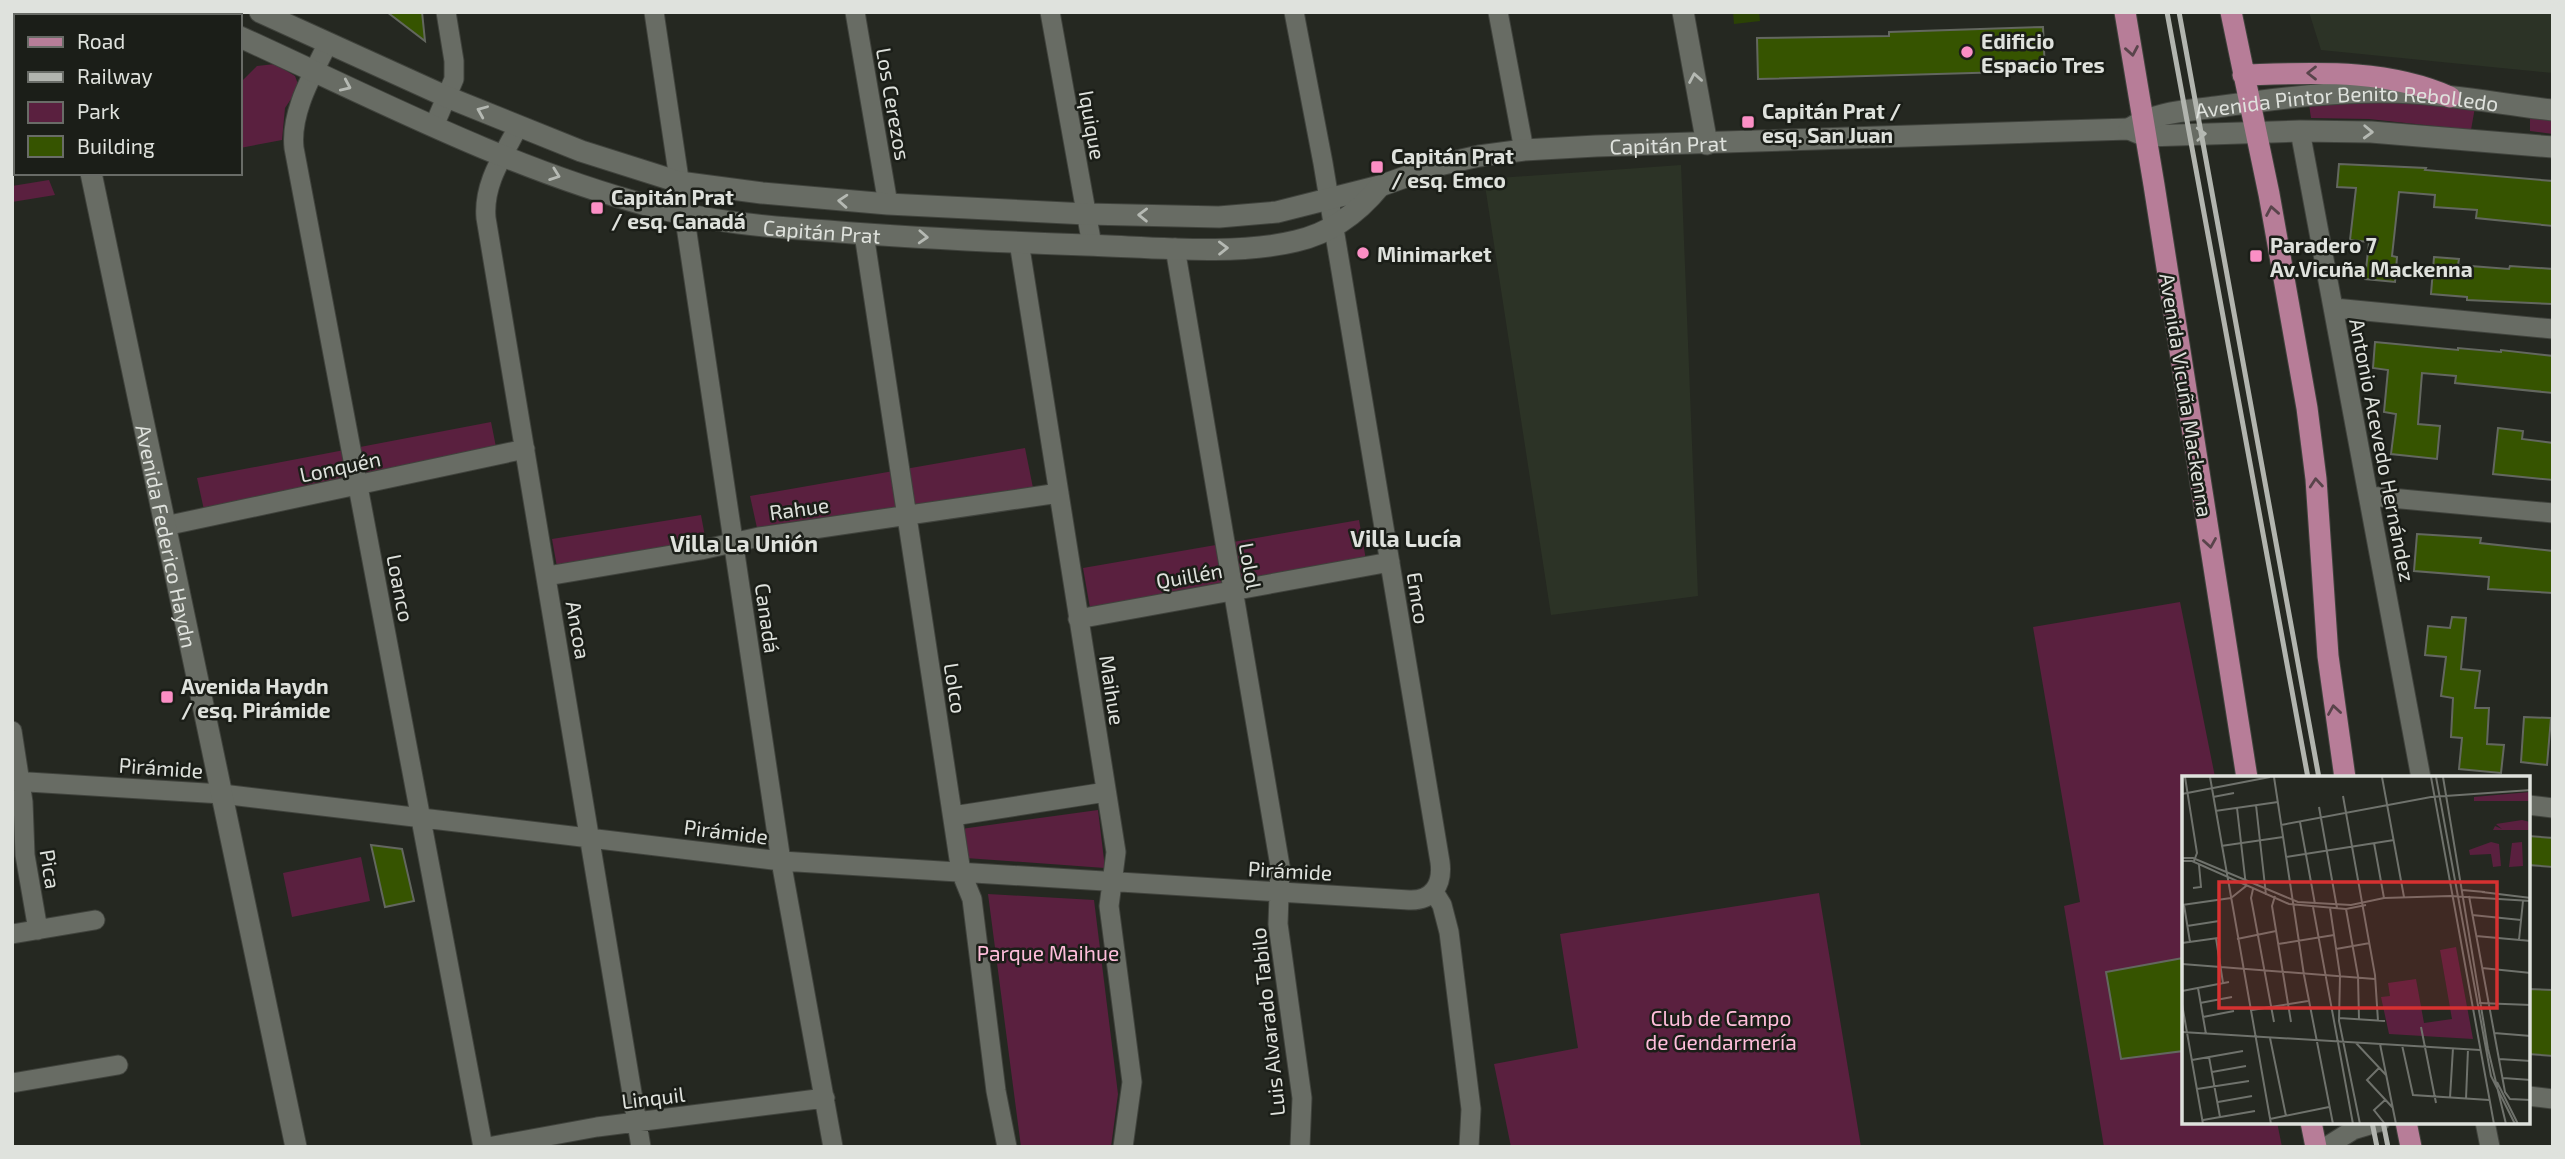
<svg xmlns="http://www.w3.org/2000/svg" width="2565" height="1159" font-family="'Exo 2',sans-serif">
	<rect width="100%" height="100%" fill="#252821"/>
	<path fill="#2c3326" d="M 2309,12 L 2553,12 L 2553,73 L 2321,50 Z
		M 1681,165 L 1698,596 L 1551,615 L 1484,179 Z"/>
	<path fill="#5a203f" d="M 275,64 L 295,76 L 299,87 L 285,108 L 282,140 L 240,148 L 240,83 L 257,66 Z
		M 2385,99 L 2475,107 L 2471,130 L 2369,119 L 2311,118 L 2309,104 Z
		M 2530,117 L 2553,121 L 2553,134 L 2530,131 Z
		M 49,180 L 55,195 L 12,202 L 12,186 Z
		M 491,422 L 496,447 L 204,510 L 197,478 Z
		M 1025,448 L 1033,488 L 757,528 L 750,496 Z
		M 701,515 L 706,542 L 557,567 L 552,539 Z
		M 1359,520 L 1366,560 L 1090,608 L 1083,568 Z
		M 2180,602 L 2215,777 L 2184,778 L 2184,1122 L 2277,1122 L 2282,1147 L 2104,1147 L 2064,906 L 2080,902 L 2033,627 Z
		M 1098,810 L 1105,868 L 966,858 L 961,829 Z
		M 361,857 L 370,901 L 292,917 L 283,873 Z
		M 1819,893 L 1861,1147 L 1511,1147 L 1494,1064 L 1578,1048 L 1560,934 Z
		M 988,894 L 1094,900 L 1118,1094 L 1111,1147 L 1021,1147 Z"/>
	<path fill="#2b4205" d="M 1733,12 L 1759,12 L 1760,21 L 1734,24 Z"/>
	<path fill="#365400" stroke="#63675f" stroke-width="2" d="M 387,12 L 422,12 L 425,41 Z
		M 2043,27 L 2045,71 L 1758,79 L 1757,38 L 1889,36 L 1889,32 Z
		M 2339,164 L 2426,168 L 2425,170 L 2553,181 L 2553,226 L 2476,218 L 2477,210 L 2434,207 L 2435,195 L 2399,192 L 2392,256 L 2397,257 L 2395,282 L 2365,279 L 2369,242 L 2350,240 L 2356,188 L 2337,187 Z
		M 2434,257 L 2459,259 L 2458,265 L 2509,269 L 2510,266 L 2553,269 L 2553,304 L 2467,300 L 2467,297 L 2431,294 Z
		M 2375,342 L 2458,350 L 2458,348 L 2501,352 L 2501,350 L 2553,356 L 2553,393 L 2455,383 L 2456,376 L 2422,373 L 2418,424 L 2440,426 L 2437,459 L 2391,454 L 2396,414 L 2384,412 L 2388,370 L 2373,368 Z
		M 2498,428 L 2523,431 L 2522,439 L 2553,443 L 2553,480 L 2493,474 Z
		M 2417,534 L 2481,538 L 2480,543 L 2553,551 L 2553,593 L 2488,589 L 2489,577 L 2414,571 Z
		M 2452,617 L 2466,618 L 2461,669 L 2480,671 L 2475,708 L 2489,708 L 2487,744 L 2504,745 L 2501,773 L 2459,769 L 2462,738 L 2451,737 L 2453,698 L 2441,696 L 2446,657 L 2425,655 L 2428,626 L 2450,628 Z
		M 2524,717 L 2551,718 L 2547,765 L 2521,762 Z
		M 2528,836 L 2553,838 L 2553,867 L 2528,865 Z
		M 371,845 L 402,849 L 414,901 L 385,907 Z
		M 2183,958 L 2183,1051 L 2121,1059 L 2106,972 Z
		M 2528,989 L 2553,990 L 2553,1056 L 2528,1054 Z"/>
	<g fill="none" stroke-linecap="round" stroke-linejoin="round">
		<g stroke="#40433d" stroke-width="21">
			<path id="street" d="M 654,12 L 781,861 L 833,1147
				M 855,12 L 888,204
				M 1050,12 L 1092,245
				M 1498,12 L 1524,150
				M 328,43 C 313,74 290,112 294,148 L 483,1147
				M 434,126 L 454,79 L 454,61 L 446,12
				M 518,127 C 503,156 483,184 486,218 L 641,1147
				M 2300,131 L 2421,778
				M 864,234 L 961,872 L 972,899 L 996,1091 L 1007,1147
				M 1019,242 L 1116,852 L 1109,906 L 1132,1082 L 1123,1147
				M 1175,248 L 1280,866 L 1278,924 L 1302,1098 L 1300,1147
				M 2334,308 L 2553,329
				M 2369,496 L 2553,513
				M 165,526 L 525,449
				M 547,576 L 701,550 L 759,537 L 1059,493
				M 1078,619 L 1390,562
				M 12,731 L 23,802 L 25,855 L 38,930
				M 12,781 L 222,794 L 781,861 L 1409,900 C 1433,901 1443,884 1440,862 L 1323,163 L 1294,12
				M 2528,805 L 2553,808
				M 953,816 L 1106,792
				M 1434,892 L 1442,905 L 1449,932 L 1471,1109 L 1469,1147
				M 12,934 L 95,920
				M 12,1083 L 118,1065
				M 2528,1096 L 2553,1099
				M 2485,1122 L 2490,1147
				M 488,1147 L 597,1127 L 825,1098
				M 2326,1147 L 2353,1130 L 2380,1122"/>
		</g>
		<g stroke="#40433d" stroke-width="23">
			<g id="secondary">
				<path d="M 67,12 L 68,16"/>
				<path d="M 186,12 L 194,16"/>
				<path id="s1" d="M 260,12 L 447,97 L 581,151 L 679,182 L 762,193 L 888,204 L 1087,214 L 1219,217 L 1277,212 L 1380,186 L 1439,165 L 1479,156 L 1524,150 L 1596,146 L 2129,129 L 2146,136 L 2300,131 L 2371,132 L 2553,147"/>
				<path d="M 1683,12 L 1707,144"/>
				<path id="s2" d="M 240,37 C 374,98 507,168 650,206 C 709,222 768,227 828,231 C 914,238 1000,242 1086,245 C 1150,247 1235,256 1296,241 C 1331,233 1358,213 1380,186"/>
				<path id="s3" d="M 2129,129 C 2154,112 2186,111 2216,107 C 2281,98 2349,89 2414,93 C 2461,96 2507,105 2553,110"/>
				<path d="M 12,162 L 16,161"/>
				<path id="s4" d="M 91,173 L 296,1147"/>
			</g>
		</g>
		<g stroke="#40433d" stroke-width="23">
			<path id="primary" d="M 2125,12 L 2154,185 L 2247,778
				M 2231,12 L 2269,194 L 2307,408 L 2316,479 L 2328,656 L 2345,778
				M 2243,75 C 2313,73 2385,68 2450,97
				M 2311,1122 L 2316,1147
				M 2406,1122 L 2411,1147"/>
		</g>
		<use href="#street" stroke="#686c64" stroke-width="19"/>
		<use href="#secondary" stroke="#686c64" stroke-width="21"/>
		<use href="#primary" stroke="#b77d98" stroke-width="21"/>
		<path stroke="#b2b5af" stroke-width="5" d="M 2167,12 L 2308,778
			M 2179,12 L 2319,778
			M 2372,1122 L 2377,1147
			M 2383,1122 L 2388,1147"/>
	</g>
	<defs><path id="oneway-chevron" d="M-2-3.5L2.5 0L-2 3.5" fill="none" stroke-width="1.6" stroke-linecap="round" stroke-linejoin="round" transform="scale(1.75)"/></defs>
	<g stroke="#59444b">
		<use href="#oneway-chevron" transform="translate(2132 51) rotate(80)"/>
		<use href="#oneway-chevron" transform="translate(2312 73) rotate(180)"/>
		<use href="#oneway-chevron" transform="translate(2272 211) rotate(-100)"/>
		<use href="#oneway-chevron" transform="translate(2316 483) rotate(-95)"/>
		<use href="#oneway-chevron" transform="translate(2210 543) rotate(81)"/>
		<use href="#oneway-chevron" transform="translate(2334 710) rotate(-99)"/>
	</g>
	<g stroke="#b5b9b3">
		<use href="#oneway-chevron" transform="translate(1695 78) rotate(-100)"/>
		<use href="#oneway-chevron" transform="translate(346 86) rotate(24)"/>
		<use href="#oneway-chevron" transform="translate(482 111) rotate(-157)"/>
		<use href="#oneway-chevron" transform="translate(2368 132) rotate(2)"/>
		<use href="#oneway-chevron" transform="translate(2201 134) rotate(-3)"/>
		<use href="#oneway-chevron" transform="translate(555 175) rotate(20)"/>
		<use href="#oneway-chevron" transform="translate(843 201) rotate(-176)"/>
		<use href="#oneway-chevron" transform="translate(1143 215) rotate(-179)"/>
		<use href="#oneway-chevron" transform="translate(923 237) rotate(3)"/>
		<use href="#oneway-chevron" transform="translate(1223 248) rotate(-1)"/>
	</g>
	<g fill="#fb8fc5" stroke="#1b1e18" stroke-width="2.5">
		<circle cx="1967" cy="52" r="7"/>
		<rect x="1741" y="115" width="14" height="14" rx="3.5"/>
		<rect x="1370" y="160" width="14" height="14" rx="3.5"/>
		<rect x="590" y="201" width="14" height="14" rx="3.5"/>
		<circle cx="1363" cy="253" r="7"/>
		<rect x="2249" y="249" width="14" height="14" rx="3.5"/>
		<rect x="160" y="690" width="14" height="14" rx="3.5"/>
	</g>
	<g text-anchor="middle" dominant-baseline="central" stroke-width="5" stroke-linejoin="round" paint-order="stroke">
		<g font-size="21" font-weight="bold" fill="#dfe2dd" stroke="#1b1e18" text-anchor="start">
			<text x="1981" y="40">Edificio<tspan x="1981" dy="24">Espacio Tres</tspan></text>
			<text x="1762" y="110">Capitán Prat /<tspan x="1762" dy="24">esq. San Juan</tspan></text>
			<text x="1391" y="155">Capitán Prat<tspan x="1391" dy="24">/ esq. Emco</tspan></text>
			<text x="611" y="196">Capitán Prat<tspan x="611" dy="24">/ esq. Canadá</tspan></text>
			<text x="2270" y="244">Paradero 7<tspan x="2270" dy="24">Av.Vicuña Mackenna</tspan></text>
			<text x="1377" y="253">Minimarket</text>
			<text x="181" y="685">Avenida Haydn<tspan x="181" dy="24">/ esq. Pirámide</tspan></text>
		</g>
		<g font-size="21" fill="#dfe2dd" stroke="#1b1e18">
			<text transform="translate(894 104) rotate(80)">Los Cerezos</text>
			<text stroke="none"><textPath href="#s3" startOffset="222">Avenida Pintor Benito Rebolledo</textPath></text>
			<text transform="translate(1093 125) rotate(80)">Iquique</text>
			<text stroke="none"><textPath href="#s1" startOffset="1452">Capitán Prat</textPath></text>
			<text stroke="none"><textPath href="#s2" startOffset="618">Capitán Prat</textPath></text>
			<text transform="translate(2187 395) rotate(81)">Avenida Vicuña Mackenna</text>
			<text transform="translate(2383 450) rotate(79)">Antonio Acevedo Hernández</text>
			<text transform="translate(340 466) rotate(-12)">Lonquén</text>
			<text transform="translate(799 508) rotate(-8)">Rahue</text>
			<text stroke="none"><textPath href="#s4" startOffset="371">Avenida Federico Haydn</textPath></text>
			<text transform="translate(1251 566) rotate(80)">Lolol</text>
			<text transform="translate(1189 575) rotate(-10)">Quillén</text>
			<text transform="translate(401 588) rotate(79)">Loanco</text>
			<text transform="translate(1419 598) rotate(81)">Emco</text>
			<text transform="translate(768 618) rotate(82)">Canadá</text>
			<text transform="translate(579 630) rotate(80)">Ancoa</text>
			<text transform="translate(956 688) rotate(81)">Lolco</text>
			<text transform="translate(1113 690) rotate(81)">Maihue</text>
			<text transform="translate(161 767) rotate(4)">Pirámide</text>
			<text transform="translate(726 831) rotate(7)">Pirámide</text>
			<text transform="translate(51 869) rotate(81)">Pica</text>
			<text transform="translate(1290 870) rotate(3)">Pirámide</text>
			<text transform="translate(1267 1022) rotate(-96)">Luis Alvarado Tabilo</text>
			<text transform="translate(653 1097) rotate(-7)">Linquil</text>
		</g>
		<g font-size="21" fill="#ffbedb" stroke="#1b1e18">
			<text x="1048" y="952">Parque Maihue</text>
			<text x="1721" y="1017">Club de Campo<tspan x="1721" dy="24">de Gendarmería</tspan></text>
		</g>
		<g font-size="23" font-weight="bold" fill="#dfe2dd" stroke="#1b1e18">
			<text x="1406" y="538">Villa Lucía</text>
			<text x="744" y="543">Villa La Unión</text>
		</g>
	</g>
	<g transform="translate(2182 776)">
		<rect width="348" height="348" fill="#252821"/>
		<path d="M 348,16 L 348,25 L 292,25 L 292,21 ZM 340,44 L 348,46 L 348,54 L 311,54 L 313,50 L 320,53 L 314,48 ZM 309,66 L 317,68 L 319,90 L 311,91 L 309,78 L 288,79 L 287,74 ZM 340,66 L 341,90 L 327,91 L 330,67 ZM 274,171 L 291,263 L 207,258 L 199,221 L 208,220 L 206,207 L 234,203 L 242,247 L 270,243 L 258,174 Z" fill="#5a203f"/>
		<path fill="none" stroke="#6f726c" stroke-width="2" d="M 3,1 L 15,77 L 12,85M 28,1 L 89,348M 92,1 L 122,199 L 151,348M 200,1 L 222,121M 249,1 L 312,348M 254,1 L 309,300 L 333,348M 261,1 L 306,273 L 324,348M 0,18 L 88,1M 161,20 L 193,199 L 196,245M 31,21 L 52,17M 74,29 L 84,119M 137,31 L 155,132M 33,35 L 96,26M 118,46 L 133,128M 99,49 L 249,21 L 349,14M 192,67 L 202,122M 39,70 L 101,61M 104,81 L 212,64M 0,82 L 11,82 L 116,126 L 169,129 L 202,122 L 268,120 L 349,125M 0,85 L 10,85 L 107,128 L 164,133 L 184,129M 11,112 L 19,111 L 17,89M 71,113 L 69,122 L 92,246M 280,114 L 303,116M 300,116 L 349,122M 93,120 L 90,130 L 109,246M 287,120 L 323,316 L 328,323 L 349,324M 0,129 L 49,122 L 64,110 L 55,32M 2,129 L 8,166M 131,131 L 171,348M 148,132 L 158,199 L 157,245 L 178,348M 164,133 L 176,200 L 177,243M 290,139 L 339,144M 5,150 L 37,145M 294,160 L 349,165M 34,162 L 41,207M 55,163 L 94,155M 337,164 L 341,125M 0,167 L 36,162M 96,168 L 152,159M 154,173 L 188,167M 0,188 L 193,203M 300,192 L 349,197M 16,212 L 24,258M 0,215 L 47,206M 18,227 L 50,221M 297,227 L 349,229M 0,228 L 21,348M 70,234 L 126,225M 21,241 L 52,235M 157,242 L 203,245M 239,251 L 254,327M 0,256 L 298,274M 312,257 L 349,260M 88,262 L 104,340M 174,267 L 204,299M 198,268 L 214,348M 220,269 L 231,319 L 307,324M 27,281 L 38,341M 317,283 L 349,285M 10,284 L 61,275M 197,292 L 185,304 L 211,332M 30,296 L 64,290M 321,302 L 349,304M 315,306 L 336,348M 15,313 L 67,305M 268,322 L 271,272M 284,323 L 286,273M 203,324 L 192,334 L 203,348M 36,326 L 70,320M 88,343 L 147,331M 21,344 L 73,335"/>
		<path fill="#d63131" fill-opacity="0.15" stroke="#d63131" stroke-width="3.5" d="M 37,106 L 315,106 L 315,232 L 37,232 Z"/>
		<rect width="348" height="348" fill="none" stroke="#dfe2dd" stroke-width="3.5"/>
	</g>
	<rect width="2565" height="1159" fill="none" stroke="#dfe2dd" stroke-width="28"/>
	<rect x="14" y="14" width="228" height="161" fill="#1b1e18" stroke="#696c67" stroke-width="2"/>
	<rect x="28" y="37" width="35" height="10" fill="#b77d98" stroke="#696c67" stroke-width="2"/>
	<text x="77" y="49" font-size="21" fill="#dfe2dd">Road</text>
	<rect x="28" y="72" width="35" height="10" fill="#b2b5af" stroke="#696c67" stroke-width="2"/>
	<text x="77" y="84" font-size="21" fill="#dfe2dd">Railway</text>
	<rect x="28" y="102" width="35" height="21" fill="#5a203f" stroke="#696c67" stroke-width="2"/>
	<text x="77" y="119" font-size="21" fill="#dfe2dd">Park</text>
	<rect x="28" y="136" width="35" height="21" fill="#365400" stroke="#696c67" stroke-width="2"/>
	<text x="77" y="154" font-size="21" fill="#dfe2dd">Building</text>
</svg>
